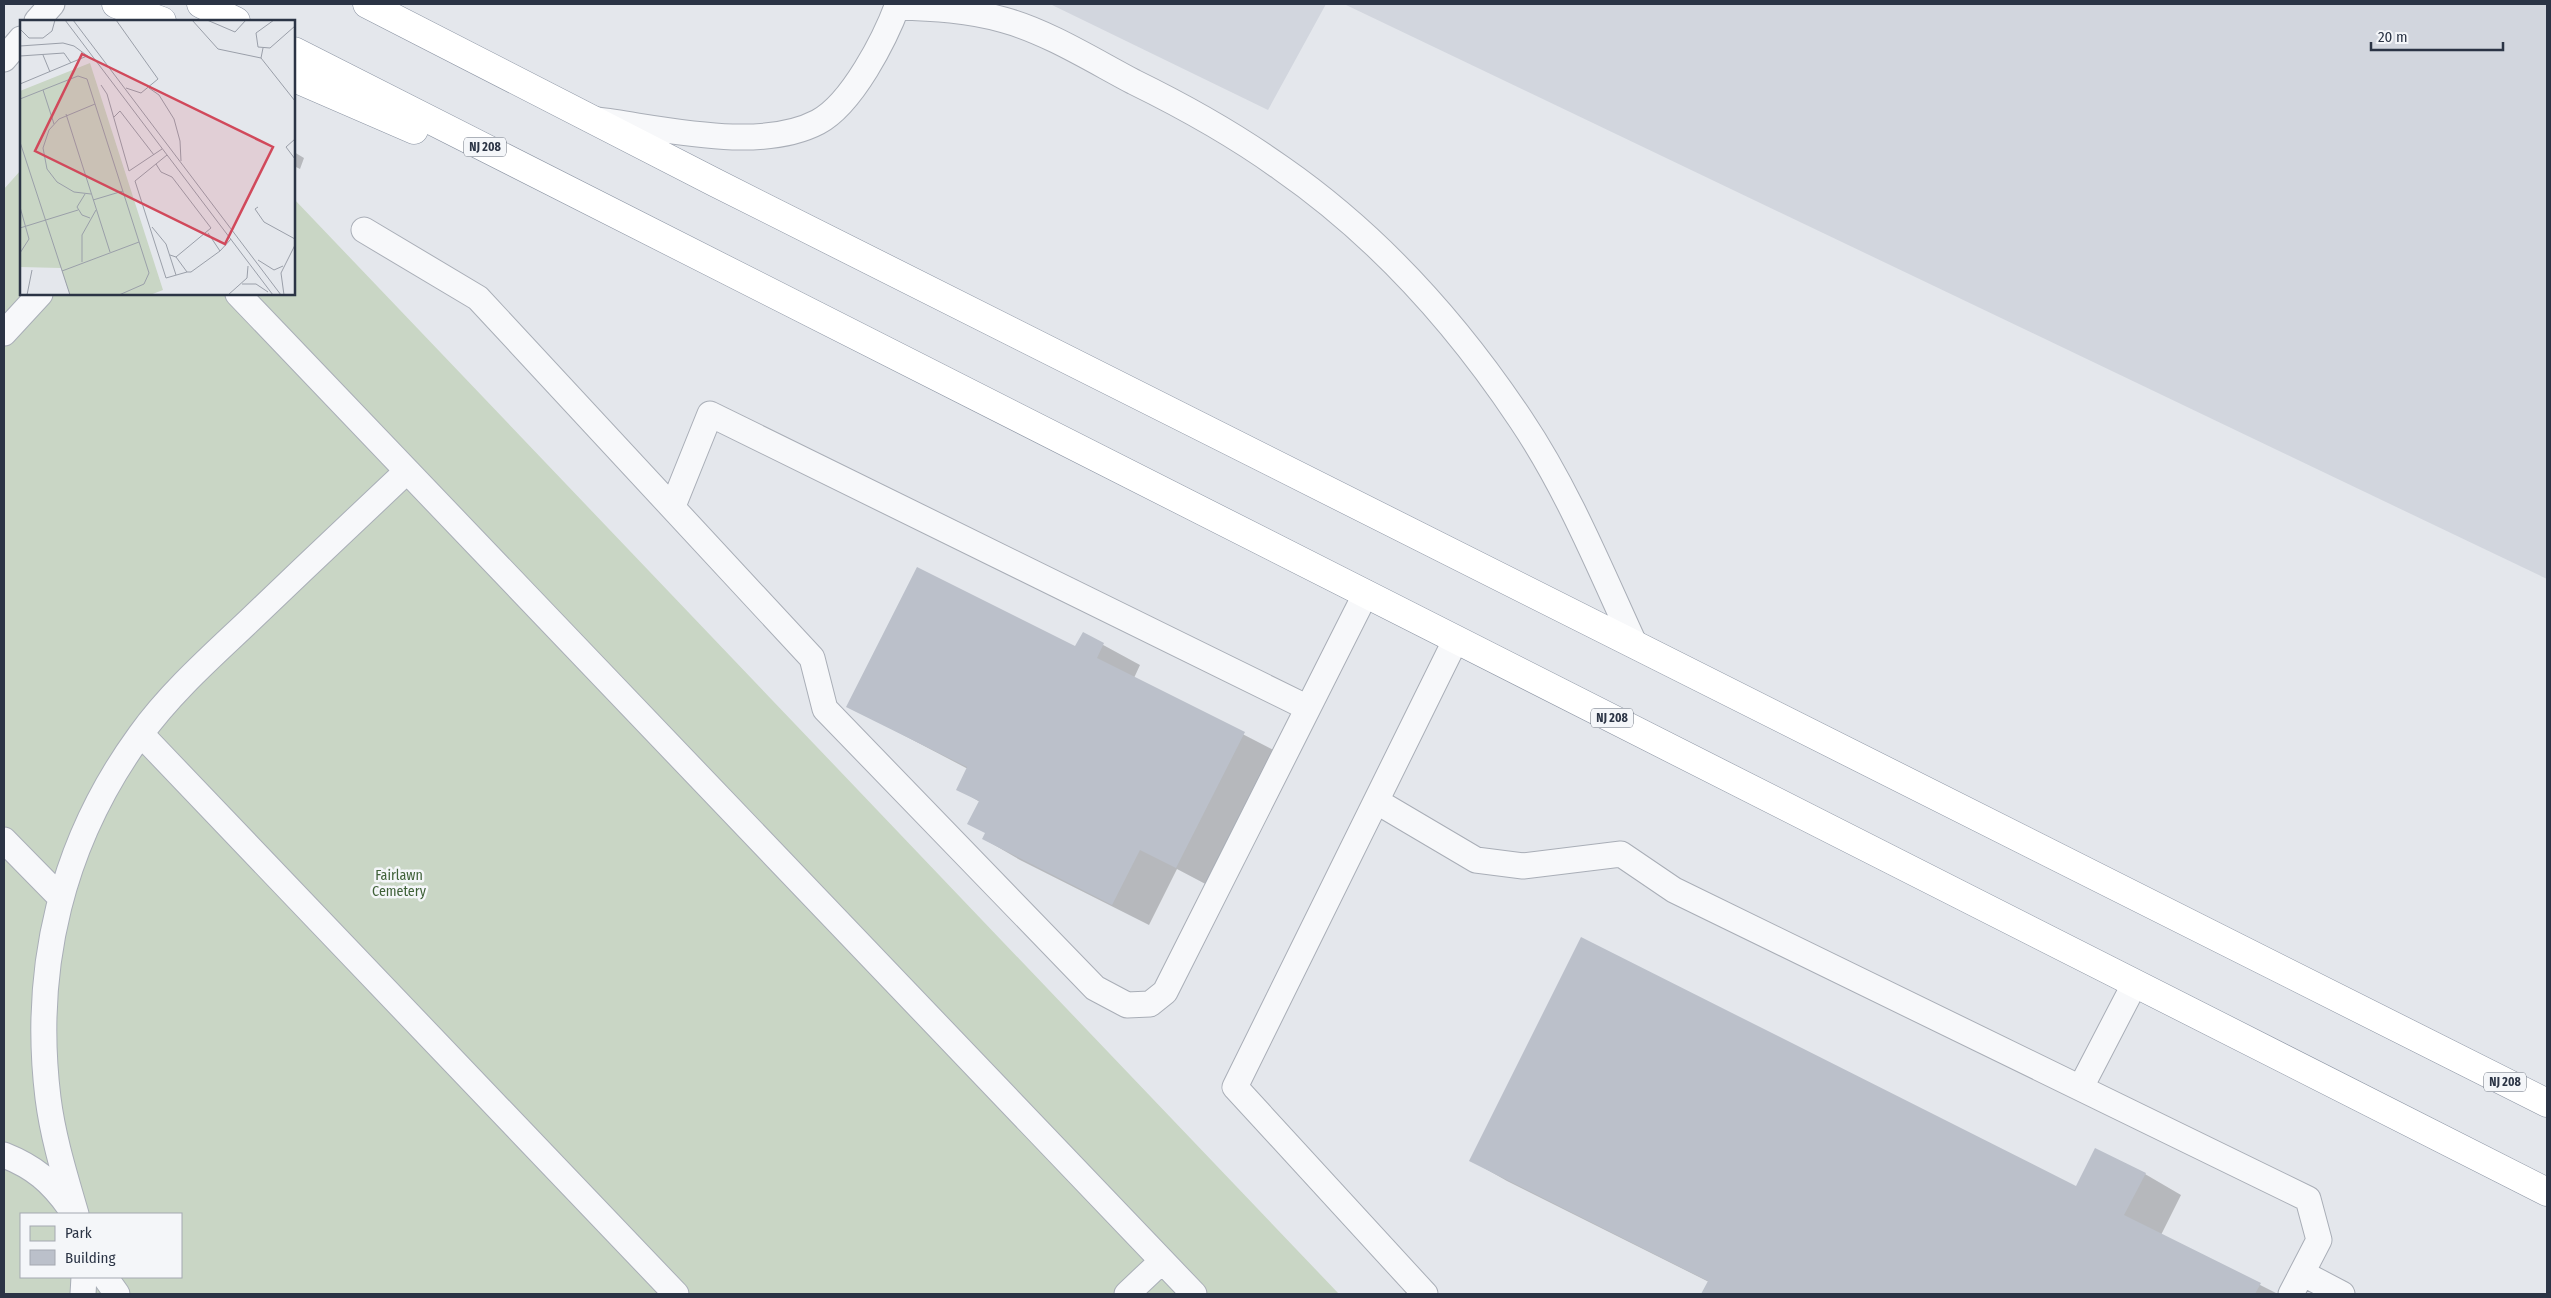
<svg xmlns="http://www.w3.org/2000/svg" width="2551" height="1298" font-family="'Fira Sans Condensed',sans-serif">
	<rect width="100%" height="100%" fill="#e4e7ec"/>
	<path fill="#d2d6de" d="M 1050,4 L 1326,4 L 1268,110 Z
		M 1344,4 L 2547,4 L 2547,579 Z"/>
	<path fill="#c9d6c5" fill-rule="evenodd" d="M 21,170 L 21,294 L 294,294 L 294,199 L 1339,1294 L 4,1294 L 4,189 ZM 21,1214 L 181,1214 L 181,1277 L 21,1277 Z"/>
	<path fill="#0003" d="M 294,152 L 304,158 L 300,169 L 294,166 Z
		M 294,173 L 296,175 L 295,184 L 294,184 Z
		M 1083,634 L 1140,665 L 1134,678 L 1281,754 L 1213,888 L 1177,869 L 1149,925 L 1020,860 L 984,839 L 987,833 L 980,802 L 958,789 L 968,769 L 848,706 L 1076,648 Z
		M 1470,1160 L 2076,1187 L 2145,1174 L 2181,1195 L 2161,1235 L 2278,1294 L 1703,1294 L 1709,1282 L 1507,1181 Z"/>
	<path fill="#bbc0ca" d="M 917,567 L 1075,646 L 1083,632 L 1104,643 L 1097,658 L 1245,732 L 1176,868 L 1140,850 L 1112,905 L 982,839 L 985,833 L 967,824 L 979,801 L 956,790 L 967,767 L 846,707 Z
		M 1581,937 L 2076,1186 L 2095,1148 L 2146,1173 L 2124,1215 L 2261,1283 L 2255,1294 L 1701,1294 L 1708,1281 L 1469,1161 Z"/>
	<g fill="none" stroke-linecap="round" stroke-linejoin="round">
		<g stroke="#a9aeb7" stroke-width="27">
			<path id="service" d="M 897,7 C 933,8 969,10 1004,20 C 1048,32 1094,61 1134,82 C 1185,107 1235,135 1281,168 C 1376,234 1457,324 1521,420 C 1568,490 1600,569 1635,645
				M 37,21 L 52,4
				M 4,59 L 21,39
				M 597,120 C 662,128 759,153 818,122 C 852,104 885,39 898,4
				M 364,230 L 478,298 L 812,658 L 825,709 L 1095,988 L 1127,1005 L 1150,1004 L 1165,992 L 1366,593
				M 238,294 L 1194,1294
				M 4,333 L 40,294
				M 673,506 L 710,414 L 1308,708
				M 141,734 L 676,1294
				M 1376,801 L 1476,860 L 1523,866 L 1621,854 L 1674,890 L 2308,1199 L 2319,1240 L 2291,1294
				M 4,840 L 60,897
				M 2081,1087 L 2135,983
				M 4,1155 C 34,1167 51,1181 70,1208
				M 76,1214 C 65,1176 53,1138 48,1098 C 32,967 62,842 140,735 C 171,692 212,656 250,620 C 302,570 355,520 407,471
				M 2302,1273 L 2342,1294
				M 105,1277 L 117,1294
				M 83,1294 L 84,1277
				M 1127,1294 L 1162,1261
				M 1425,1294 L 1235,1087 L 1456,639"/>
		</g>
		<g stroke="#8b94a3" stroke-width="29">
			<path id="trunk" d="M 116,4 L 162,21
				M 201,4 L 236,21
				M 367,4 L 716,183 L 2547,1103
				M 294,51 L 2547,1192
				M 294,78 L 414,130"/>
		</g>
		<use href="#service" stroke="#f7f8fa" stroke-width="25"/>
		<use href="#trunk" stroke="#fff" stroke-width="28"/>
	</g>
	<g text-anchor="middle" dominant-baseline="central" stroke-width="5" stroke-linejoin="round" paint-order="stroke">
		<g fill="#f4f6f9" stroke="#676e7b" stroke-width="1">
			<rect x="464" y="137.5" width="42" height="19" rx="4"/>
			<rect x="1591" y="708.5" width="42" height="19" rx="4"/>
			<rect x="2484" y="1072.5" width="42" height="19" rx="4"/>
		</g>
		<g font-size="12" font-weight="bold" fill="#2b3445">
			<text x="485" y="147">NJ 208</text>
			<text x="1612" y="718">NJ 208</text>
			<text x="2505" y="1082">NJ 208</text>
		</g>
		<g font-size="14" fill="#3f6138" stroke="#f4f6f9">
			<text x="399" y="875">Fairlawn<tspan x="399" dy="16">Cemetery</tspan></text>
		</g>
	</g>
	<g transform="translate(20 20)">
		<rect width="275" height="275" fill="#e4e7ec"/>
		<path d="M 70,43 L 143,270 L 130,275 L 50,275 L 41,248 L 0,247 L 0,71 Z" fill="#c9d6c5"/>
		<path fill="none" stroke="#9a9fa9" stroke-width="1" d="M 45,0 L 253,275M 53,0 L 261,275M 96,0 L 138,59 L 121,73 L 106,68M 172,0 L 198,29 L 241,38M 187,0 L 215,12 L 226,0M 254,0 L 236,13 L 238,27 L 250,28 L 275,6M 0,9 L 9,18 L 23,18 L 32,11 L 35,0M 0,26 L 43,23 L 54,26 L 69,37M 243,28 L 241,38 L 275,81M 23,35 L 30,52M 0,36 L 44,33 L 51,43M 0,64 L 67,36M 81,65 L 87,74 L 109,151 L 142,129M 129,68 L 139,75 L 154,99 L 160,121 L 161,141M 23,70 L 34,104M 0,79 L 58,56 L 67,59 L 129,253 L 124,264 L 99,275M 46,94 L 90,232M 94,97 L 100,91 L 134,135M 275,119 L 266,127 L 275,139M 0,122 L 50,275M 147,135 L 115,161 L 146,258 L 167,252 L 156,237 L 150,235M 136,144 L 141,152 L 152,157 L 191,208 L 156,237M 65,174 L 57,187 L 62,195 L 70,198M 71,174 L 54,172 L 37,162 L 27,149 L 23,128 L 29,110 L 39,99 L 75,84M 73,180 L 103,171M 0,187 L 9,219 L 0,233M 238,187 L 235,189 L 244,202 L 275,219M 132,207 L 146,224 L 156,255M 0,208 L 58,190M 188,213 L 200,231M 238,240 L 254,250 L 263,246M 62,242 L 62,215 L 76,190M 42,251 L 119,222M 167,252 L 171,252 L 200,231 L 211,219M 222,264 L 236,264 L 248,272M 7,275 L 12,250M 208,275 L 227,258 L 228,246M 264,275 L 261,253 L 275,225"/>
		<path fill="#d1495b" fill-opacity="0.15" stroke="#d1495b" stroke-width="2.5" d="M 62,34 L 253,127 L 205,224 L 15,131 Z"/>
		<rect width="275" height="275" fill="none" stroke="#2b3445" stroke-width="2.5"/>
	</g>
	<rect width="2551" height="1298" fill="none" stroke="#2b3445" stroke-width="10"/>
	<rect x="20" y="1213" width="162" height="65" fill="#f4f6f9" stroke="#a4a8b1"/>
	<rect x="30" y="1226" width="25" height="15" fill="#c9d6c5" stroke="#a4a8b1"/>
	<text x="65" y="1238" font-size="15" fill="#2b3445">Park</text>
	<rect x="30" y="1250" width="25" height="15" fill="#bbc0ca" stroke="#a4a8b1"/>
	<text x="65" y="1263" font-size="15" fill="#2b3445">Building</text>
	<path d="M2371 42v8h132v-8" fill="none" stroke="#2b3445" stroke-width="2.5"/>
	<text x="2378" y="42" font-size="15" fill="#2b3445" stroke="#f4f6f9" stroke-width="4" paint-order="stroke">20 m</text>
</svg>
